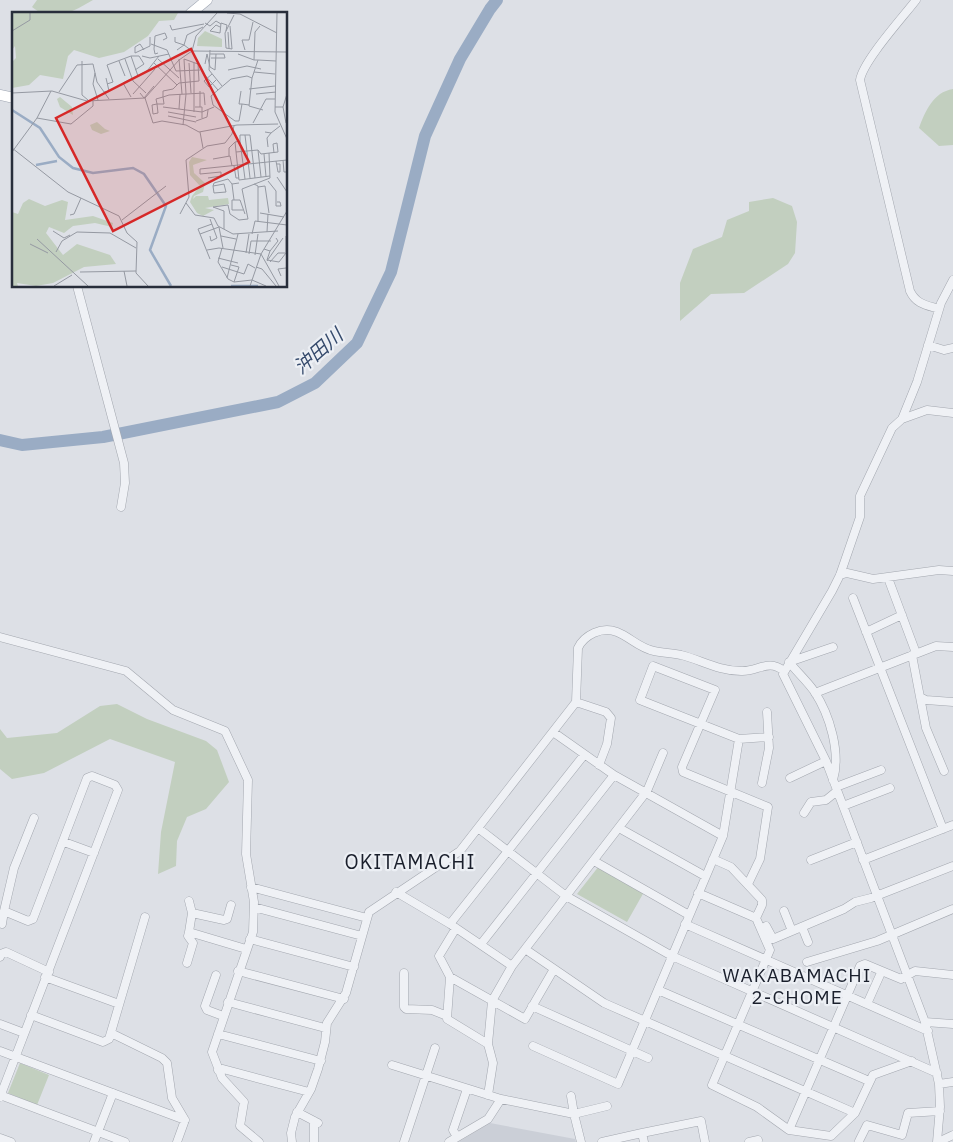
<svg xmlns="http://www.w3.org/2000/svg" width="953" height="1142" font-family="'IBM Plex Sans','Noto Sans JP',sans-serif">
	<rect width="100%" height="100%" fill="#dde0e6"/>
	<path fill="#cbcfd7" d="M 490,1123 L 575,1139 L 576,1142 L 458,1142 Z"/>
	<path fill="#c2cfbf" d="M 37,0 L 93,0 C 73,12 52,23 32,7 Z
		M 953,89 L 953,145 L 939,146 L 919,128 C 925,112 933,92 953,89 Z
		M 773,198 L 792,206 L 797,222 L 795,253 L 788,264 L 744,293 L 711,294 L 680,321 L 680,283 L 693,249 L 722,237 L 727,220 L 749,211 L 749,202 Z
		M 117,704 L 147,719 L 206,741 L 217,750 L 229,782 L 206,809 L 187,817 L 177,841 L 176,866 L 158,874 L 161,832 L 175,762 L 110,739 L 44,773 L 12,779 L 0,769 L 0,729 L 7,738 L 57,733 L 100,706 Z
		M 599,866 L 644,892 L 627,922 L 577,894 Z
		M 20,1063 L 49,1075 L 37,1105 L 8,1093 Z"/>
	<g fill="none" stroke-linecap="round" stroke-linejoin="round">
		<path stroke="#9aacc4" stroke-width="12" d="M 0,440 L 22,445 L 103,437 L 278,402 L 315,383 L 357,343 L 391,272 L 425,136 L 460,59 L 490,9 L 497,0"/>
		<g stroke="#a3a7af" stroke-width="9">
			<path id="minor" d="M 916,0 C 903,17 863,61 860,80 L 910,291 C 916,304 926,305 939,309
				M 77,286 L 124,463 L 125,483 L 121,507
				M 928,345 L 944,350 L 953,348
				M 902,419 L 927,410 L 953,413
				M 840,575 L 847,573 L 873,579 L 939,570 L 953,571
				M 888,578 L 916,653
				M 853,598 L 943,829
				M 866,632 L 902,615
				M 0,637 L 126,671 L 173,710 L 225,731 L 248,780 L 246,854 L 254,902 L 253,932 L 212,1052 L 222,1078 L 244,1102 L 240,1126 L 259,1142
				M 912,655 L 920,697 L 926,700 L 953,702
				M 789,662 C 797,672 807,681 814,691 C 830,715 841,753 833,780
				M 789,662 L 833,647
				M 815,693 L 936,646 L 953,647
				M 920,697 L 926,728 L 944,771
				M 576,702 L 606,712 L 611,718 L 607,744 L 599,765
				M 553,732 L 614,775 L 723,836
				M 739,739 L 769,737
				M 790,778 L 826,761
				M 762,783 L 769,748 L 767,712
				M 836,787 L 881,770
				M 843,806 L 890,788
				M 804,813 L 811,802 L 826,800 L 837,791
				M 478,828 L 566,896 L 672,956 L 937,1073
				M 619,828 L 705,876
				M 64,842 L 94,853
				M 713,859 L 731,867 L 762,900 L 762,905 L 756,918 L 770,950 L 712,1085 L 757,1107 L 789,1130 L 831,1136 L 855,1113 L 873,1075 L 912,1061
				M 811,860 L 857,842
				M 863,860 L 953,825
				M 594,861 L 689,915
				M 251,887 L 367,918
				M 396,892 L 450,924 L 512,966
				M 698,893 L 756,918
				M 189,901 L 192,913
				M 231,905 L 227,919 L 224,920 L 192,913 L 189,932 L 246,949
				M 254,907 L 362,936
				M 784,911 L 792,931
				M 2,924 L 4,911
				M 450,924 L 584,755
				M 685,924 L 928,1031
				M 766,926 L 773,939 L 844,909 L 855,902 L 871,898 L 953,866
				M 802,927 L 808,942
				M 456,928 L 439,956 L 450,977 L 447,1019 L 488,1044
				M 250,939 L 354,967
				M 481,944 L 614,775
				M 525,949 L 604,1003 L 855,1113
				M 0,957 L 1,954 L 6,952 L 49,972
				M 807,962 L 877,941 L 953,909
				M 187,963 L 193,943 L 188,936 L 189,932
				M 238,971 L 344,999
				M 404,973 L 404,1007 L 406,1009 L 432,1010 L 447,1016
				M 216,975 L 205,1006 L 207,1010 L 223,1016
				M 45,977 L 119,1004
				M 450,977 L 525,1019 L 554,969
				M 658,990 L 869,1081
				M 228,1002 L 325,1028
				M 867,1004 L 880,975
				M 532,1006 L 648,1058
				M 31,1015 L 103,1042 L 109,1039 L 145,917
				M 925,1022 L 953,1024
				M 0,1024 L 24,1033
				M 111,1033 L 162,1058 L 167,1063 L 172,1098 L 185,1120
				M 218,1034 L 321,1061
				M 533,1046 L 618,1084 L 723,836 L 739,739 L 640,700 L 653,666 L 715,690 L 682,767 L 683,772 L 768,807 L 760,859 L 748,884
				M 0,1051 L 185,1120 L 177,1142
				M 392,1065 L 501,1099
				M 218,1070 L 223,1069 L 309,1092
				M 939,1084 L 953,1082
				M 0,1095 L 125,1142
				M 488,1095 L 493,1063 L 488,1044 L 492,1001 L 512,966 L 647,791 L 663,753
				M 571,1096 L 574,1114 L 607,1106
				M 0,1097 L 118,790 L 115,785 L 92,776 L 87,778 L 33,919 L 28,921 L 4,911 L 14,868 L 34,818
				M 297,1112 L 318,1123
				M 789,1130 L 860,966 L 865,964 L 901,979 L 915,971 L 953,975
				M 457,1137 L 453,1130 L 467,1089
				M 0,1138 L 11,1142
				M 859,1141 L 867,1125 L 902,1135 L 908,1113 L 940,1111
				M 94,1142 L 113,1093
				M 292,1142 L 291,1133 L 295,1117 L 311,1089 L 318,1069 L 325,1042 L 327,1023 L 346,993 L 369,912 L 460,851 L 576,702 L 578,648 C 584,635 602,626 617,632 C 630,637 639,648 654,651 C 663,653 672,653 681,655 C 701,660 719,671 741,671 C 758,672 768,658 784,671
				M 314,1142 L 314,1121
				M 404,1142 L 435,1048
				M 449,1142 L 488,1119 L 501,1099 L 574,1114 L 581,1142
				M 602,1142 L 642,1133
				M 644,1142 L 642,1133 L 701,1121 L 705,1142
				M 749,1142 L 758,1140
				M 937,1142 L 940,1107 L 939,1084 L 925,1022 L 826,761 L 783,674 L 832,591 L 840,575 L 860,517 L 860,496 L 892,428 L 902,419 L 917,382 L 941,303 L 953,280
				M 938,1142 L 953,1135"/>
		</g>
		<g stroke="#9da4b1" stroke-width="11">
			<path id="major" d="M 190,14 L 207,0
				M 0,95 L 14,98"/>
		</g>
		<use href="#minor" stroke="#eff1f5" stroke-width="8"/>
		<use href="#major" stroke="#fff" stroke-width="10"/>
	</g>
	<g text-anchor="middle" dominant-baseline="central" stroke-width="4.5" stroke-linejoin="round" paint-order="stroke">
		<g font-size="19" font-style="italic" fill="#354a6c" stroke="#eceff4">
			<text transform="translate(318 351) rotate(-41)">沖田川</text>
		</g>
		<g font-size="19" letter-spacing="1" fill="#1a1f2c" stroke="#eceff4">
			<text x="797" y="975">WAKABAMACHI<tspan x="797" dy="22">2-CHOME</tspan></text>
		</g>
		<g font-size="20" letter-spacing="1" fill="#1a1f2c" stroke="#eceff4">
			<text x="410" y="861">OKITAMACHI</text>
		</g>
	</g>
	<g transform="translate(12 12)">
		<rect width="275" height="275" fill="#dde0e6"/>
		<path d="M 0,1 L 166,1 L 162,8 L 147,9 L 136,24 L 112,40 L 87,46 L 62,38 L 56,44 L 51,67 L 28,63 L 17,73 L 0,76 L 0,50 L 4,46 L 3,34 L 0,38 ZM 193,19 L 210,27 L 210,35 L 185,34 L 186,26 ZM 48,85 L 60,95 L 61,103 L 48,95 L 45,87 ZM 85,110 L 93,117 L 98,119 L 89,122 L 80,118 L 78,113 ZM 180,145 L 195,148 L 181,153 L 182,161 L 193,171 L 191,180 L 182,184 L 181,187 L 184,184 L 196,184 L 197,188 L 216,186 L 217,192 L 193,196 L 202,198 L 191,204 L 185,201 L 178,190 L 180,184 L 188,174 L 178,163 L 177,150 ZM 17,187 L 33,194 L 50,188 L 56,190 L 53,208 L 81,204 L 101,211 L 100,215 L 83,211 L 61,214 L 52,221 L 37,215 L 34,221 L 51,243 L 65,232 L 98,243 L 104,252 L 72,255 L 41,271 L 24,274 L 5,271 L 6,274 L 0,274 L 0,200 L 6,202 L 11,191 Z" fill="#c2cfbf"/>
		<path fill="none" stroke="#9aacc4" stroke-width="2.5" d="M 0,98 L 28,116 L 47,145 L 61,156 L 81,161 L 121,156 L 132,162 L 154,194 L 138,238 L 159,274M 24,153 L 45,149M 219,274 L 246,274"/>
		<path fill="none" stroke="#9599a2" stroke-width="1" d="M 215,1 L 228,2 L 265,21M 265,1 L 263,100 L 275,127M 193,11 L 198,14 L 204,9 L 209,12M 158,13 L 160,18 L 192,12M 218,14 L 220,37 L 214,36 L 213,21 L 222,3M 208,15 L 204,13 L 198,19 L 208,21 L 209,11 L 215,13 L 214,19M 0,19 L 18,8 L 18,1M 216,20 L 217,36M 163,25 L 163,30 L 172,33 L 175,23 L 191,15M 139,32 L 155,38 L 164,59 L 188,58M 165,38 L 172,33 L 180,39 L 184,24 L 205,1M 198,38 L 197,58 L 210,74M 233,38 L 230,28 L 237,28 L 241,10M 123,41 L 138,34 L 138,25M 123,41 L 123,35 L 128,32 L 132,38M 146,41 L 143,42 L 142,37 L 143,24 L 153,21 L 155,26 L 151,28M 198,42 L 212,42 L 213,46 L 199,46M 226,42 L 242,48 L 243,20 L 248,14M 119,44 L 126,64M 130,44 L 138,46 L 157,42M 113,47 L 121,69 L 134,81M 146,47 L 167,66M 167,47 L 170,82M 172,47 L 186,52 L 187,69 L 167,71 L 161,77 L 151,79 L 151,85 L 152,92 L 145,92 L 140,93 L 141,102 L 146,101 L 145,92 L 144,87 L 151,85 L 157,83 L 192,81 L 193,93M 246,48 L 264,49M 70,49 L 70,83 L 76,88M 107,49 L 113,64M 142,51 L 165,73M 177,51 L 179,81M 182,51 L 182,100M 193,52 L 195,42 L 198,55 L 203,58 L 204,42M 216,58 L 235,54 L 249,57M 242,60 L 263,62M 83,61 L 81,72 L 86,88M 191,61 L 206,78M 200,62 L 192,69 L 197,75 L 204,68M 240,66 L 246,48 L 242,48M 95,72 L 101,70 L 95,53 L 119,44 L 127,44 L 132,52 L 123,58M 237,77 L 263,74M 188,79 L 188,95M 229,79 L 227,92 L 230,92M 47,80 L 65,53 L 81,52 L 85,70 L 97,87M 92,80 L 97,79 L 94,66M 0,81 L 40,79 L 75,89 L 133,86 L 167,48 L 180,39 L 275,40M 128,81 L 132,86 L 142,74M 121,82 L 143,57M 244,82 L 264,80M 119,85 L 111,71 L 135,59 L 147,44M 133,86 L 141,111 L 150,109 L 174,113 L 187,120 L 225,113 L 266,112M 237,93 L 230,92 L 227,109 L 223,109 L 201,93 L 199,84 L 219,67 L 235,64 L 240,66 L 237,94 L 251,98M 151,95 L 190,100 L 202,95M 183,95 L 190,95 L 190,106M 263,95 L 271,95 L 275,82M 271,95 L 274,111M 167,97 L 168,82M 156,100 L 184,105M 156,104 L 184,110M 25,106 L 59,112 L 81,94 L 81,89M 184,109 L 195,105 L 196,98M 241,111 L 254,87 L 263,87M 171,113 L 174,82 L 172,47M 188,120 L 191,136M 253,120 L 259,121 L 268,114M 233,123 L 238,123 L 243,166M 228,129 L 233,167M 256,135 L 255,126 L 259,121M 0,136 L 56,180 L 107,204 L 115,221 L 125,230 L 124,261 L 136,274M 246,138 L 249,142 L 266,140 L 265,131 L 261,132 L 262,141M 0,140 L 25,106 L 39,79M 224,140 L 246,138 L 249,165M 252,142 L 254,165M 217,144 L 217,136 L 223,130M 201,147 L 218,144 L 220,154M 271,148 L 272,160 L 275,160M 264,149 L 266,160 L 268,160 L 268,152 L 265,152M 222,154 L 224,166 L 227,166M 265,165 L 275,180M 196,166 L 209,164 L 209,160 L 188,162 L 188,157 L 275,148M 238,166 L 233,123 L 228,123 L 228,129 L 223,130 L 227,168 L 258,164M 256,169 L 264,179 L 264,194 L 269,194 L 268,190 L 265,190M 212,172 L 214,180 L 202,181 L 201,174 ZM 242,172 L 246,174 L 246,210M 201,174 L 202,171 L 216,167 L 220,172M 246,175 L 253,174 L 257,201M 222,188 L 220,172 L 227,171M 174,191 L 183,203 L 202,206 L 206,214 L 221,222 L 266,219M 231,198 L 220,198 L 220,188 L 228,188 L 233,202M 248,201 L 272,205M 168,202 L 177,185 L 174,148 L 195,134 L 213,131 L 220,122 L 222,114M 58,203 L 62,202 L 69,186M 110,208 L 154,174M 212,217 L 212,199 L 201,195 L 216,193 L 218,202 L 227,208 L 236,207 L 230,177 L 258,166 L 257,141M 41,219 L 52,226 L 58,223M 255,220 L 256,202M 188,222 L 207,215 L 211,236M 240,222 L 243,209 L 275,213M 198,224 L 199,229 L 205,226 L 198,207M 209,224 L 224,227M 25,227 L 76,274M 18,232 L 36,241M 210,236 L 206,250 L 216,267 L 222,270 L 240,268 L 254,274M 252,237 L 258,239 L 255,248 L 267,250 L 274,241 L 274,224M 195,238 L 207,236 L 249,242 L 267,274M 258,239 L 266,229 L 264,226M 44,240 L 50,229 L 65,220 L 98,221 L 124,236M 234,241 L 237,222M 237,242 L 239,229 L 259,229M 243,243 L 246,222M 206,246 L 226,251M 198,247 L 186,217 L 200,212M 255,249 L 271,226M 258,250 L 266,241 L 273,241M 219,253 L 227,255 L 222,270M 210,255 L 232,262 L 236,252 L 243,256M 244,255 L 250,257 L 264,274M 112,259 L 115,274M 68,260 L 124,259M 269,264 L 266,257 L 274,256M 215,266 L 226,222M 42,274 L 60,263M 238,274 L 249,242 L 275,199"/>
		<path fill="#d62828" fill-opacity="0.15" stroke="#d62828" stroke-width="2.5" d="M 179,37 L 237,150 L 101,219 L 44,106 Z"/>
		<rect width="275" height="275" fill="none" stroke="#282e3b" stroke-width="2.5"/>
	</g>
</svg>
